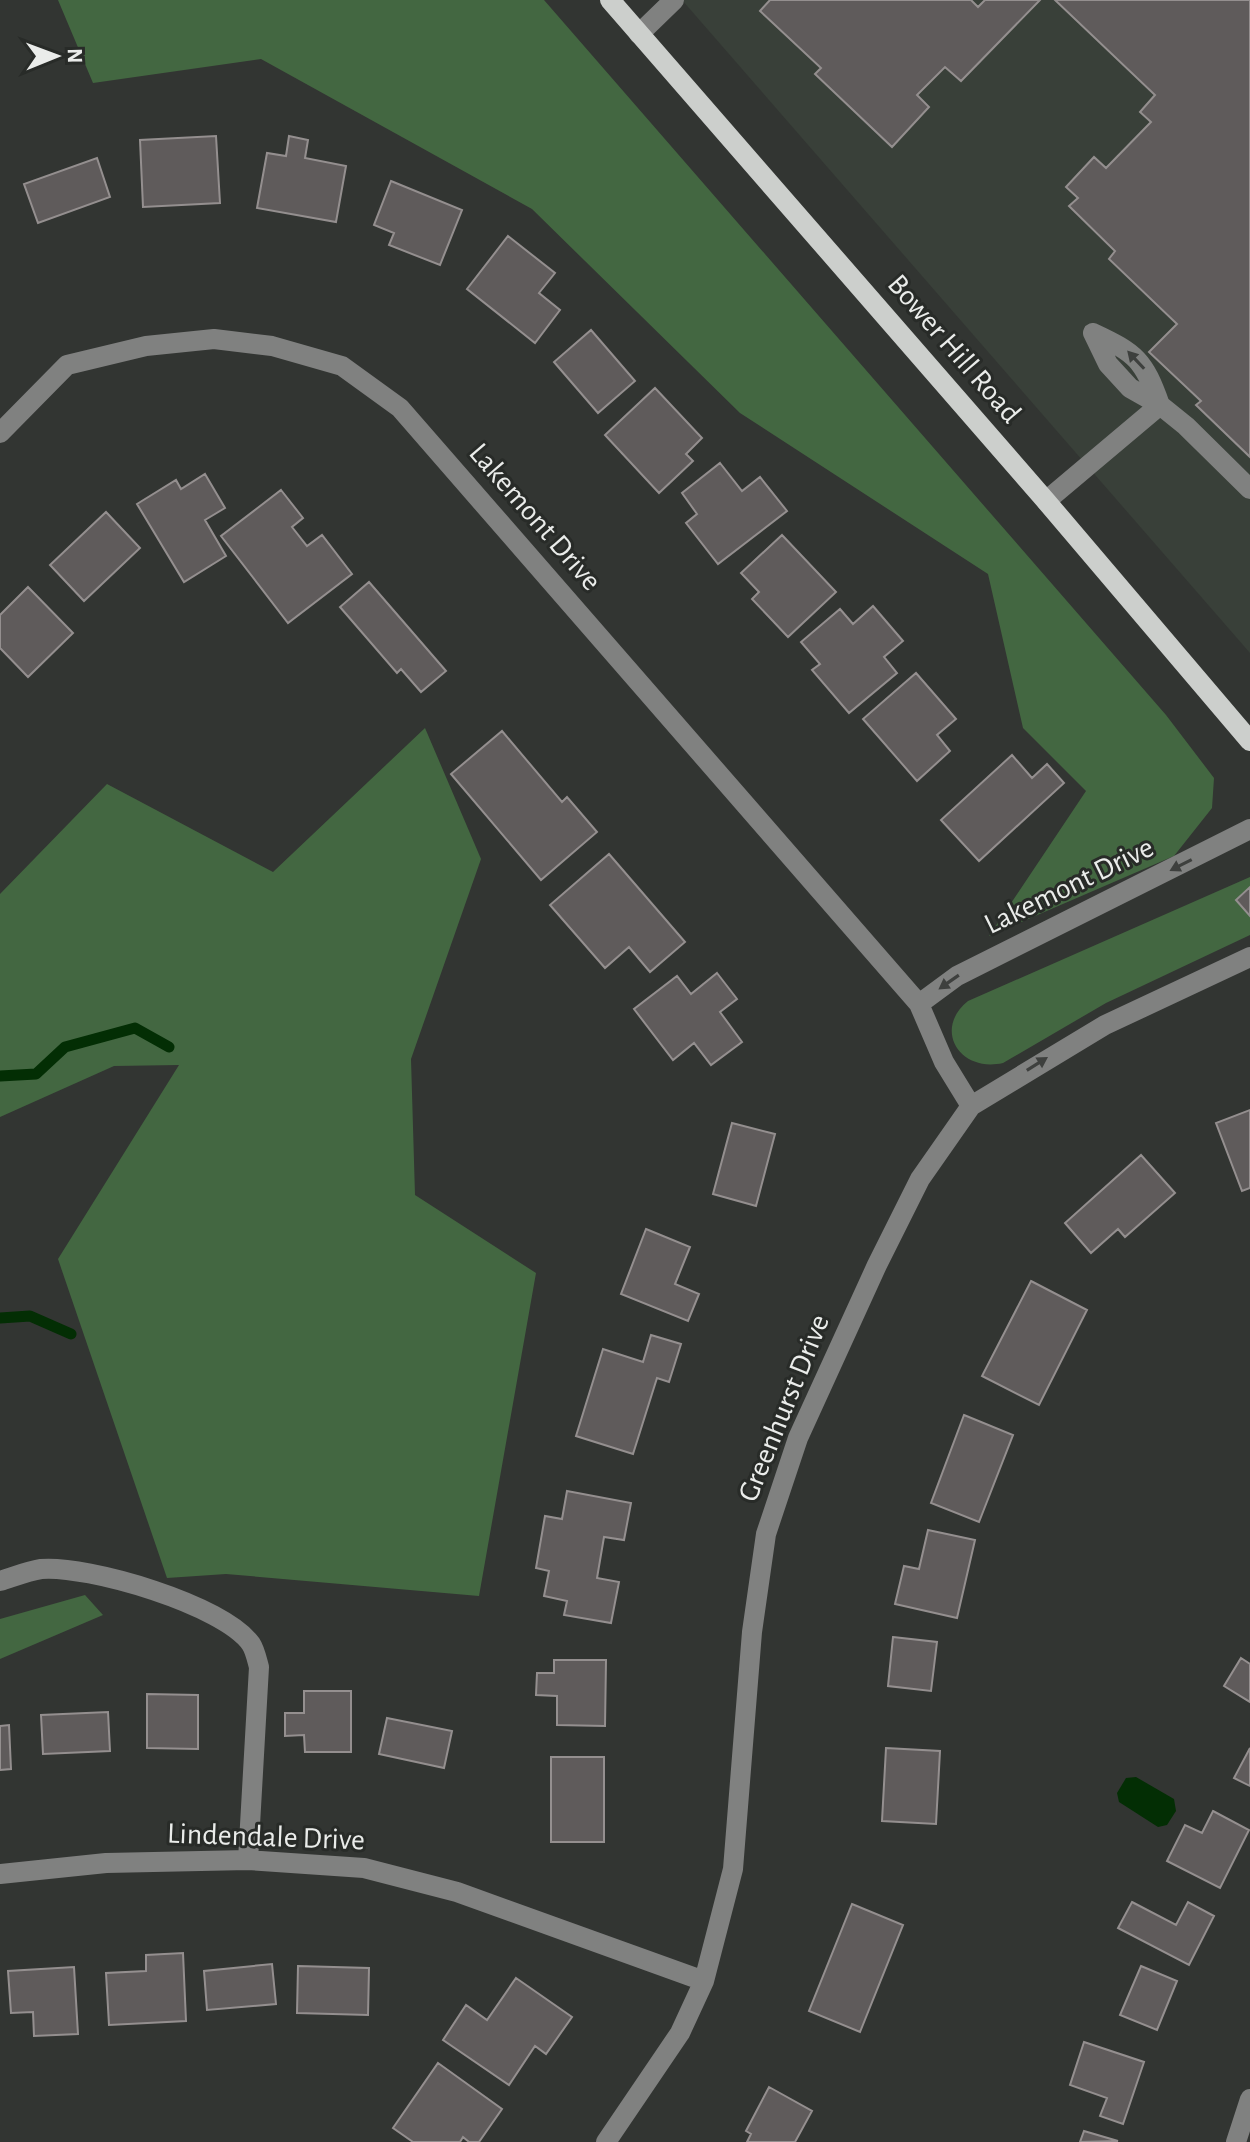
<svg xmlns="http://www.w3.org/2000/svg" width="1250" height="2142" font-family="'Alegreya Sans',sans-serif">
	<rect width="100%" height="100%" fill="#323532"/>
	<path fill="#394039" d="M 682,0 L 1250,0 L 1250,653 Z"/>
	<path fill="#436741" d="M 58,0 L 544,0 L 1166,715 L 1214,778 L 1212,808 L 1174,856 L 989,936 L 1086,791 L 1023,728 L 988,574 L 740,413 L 532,209 L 261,59 L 93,83 Z
		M 425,728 L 481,859 L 411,1059 L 415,1195 L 536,1273 L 479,1596 L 226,1574 L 167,1578 L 58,1259 L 179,1065 L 114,1066 L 0,1117 L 0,894 L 107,784 L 273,872 Z
		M 1250,877 L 1250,935 L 1106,1003 L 1003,1063 C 959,1073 933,1029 968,1001 Z
		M 85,1595 L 103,1615 L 0,1659 L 0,1619 Z"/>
	<path fill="#032e04" d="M 1136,1777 L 1174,1799 L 1176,1811 L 1167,1825 L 1158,1827 L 1119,1802 L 1117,1793 L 1126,1778 Z"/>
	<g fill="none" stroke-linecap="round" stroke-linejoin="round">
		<path stroke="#032e04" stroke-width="11" d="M 0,1076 L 36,1074 L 65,1047 L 135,1028 L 169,1047
			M 0,1318 L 30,1316 L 71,1334"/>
	</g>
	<path fill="#5f5b5b" stroke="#948f8f" stroke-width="2" d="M 770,0 L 971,0 L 978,7 L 985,0 L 1040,0 L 961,81 L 945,67 L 917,95 L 929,107 L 892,147 L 815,74 L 821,68 L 760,11 Z
		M 1055,0 L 1250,0 L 1250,457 L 1196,405 L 1201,401 L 1149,352 L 1177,324 L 1109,259 L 1115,251 L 1069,206 L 1078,198 L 1066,187 L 1094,157 L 1106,168 L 1151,122 L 1140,112 L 1155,95 Z
		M 216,136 L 220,203 L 143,207 L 140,140 Z
		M 289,136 L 308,140 L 305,158 L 346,166 L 336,222 L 257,208 L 267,153 L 286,156 Z
		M 97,158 L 110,197 L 38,223 L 24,184 Z
		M 391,181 L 462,210 L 440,265 L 389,245 L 394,233 L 374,225 Z
		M 508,236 L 555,273 L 539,293 L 560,310 L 535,343 L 467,289 Z
		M 591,330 L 635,381 L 598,413 L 554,362 Z
		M 655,388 L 702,438 L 686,454 L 693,461 L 659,493 L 605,435 Z
		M 720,463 L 742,491 L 760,477 L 787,511 L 718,564 L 686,523 L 697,514 L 682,493 Z
		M 205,474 L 225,508 L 205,520 L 226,556 L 184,582 L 137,504 L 176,480 L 181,489 Z
		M 281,490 L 303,518 L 292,527 L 307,546 L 322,535 L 352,574 L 288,623 L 221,536 Z
		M 106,512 L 140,548 L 84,601 L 50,565 Z
		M 782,535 L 836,592 L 788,637 L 752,599 L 759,592 L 741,573 Z
		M 369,582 L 446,671 L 421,692 L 401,669 L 397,673 L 340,607 Z
		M 28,587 L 73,633 L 28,677 L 0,648 L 0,615 Z
		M 873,606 L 903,641 L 884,657 L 897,673 L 849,713 L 812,670 L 820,664 L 801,642 L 840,609 L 853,624 Z
		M 916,673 L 956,719 L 937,735 L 950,751 L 917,781 L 863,719 Z
		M 502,731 L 562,802 L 567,797 L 597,832 L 541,880 L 451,774 Z
		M 1012,755 L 1032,778 L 1047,764 L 1064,783 L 979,861 L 941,820 Z
		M 609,854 L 685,942 L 650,972 L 629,947 L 605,968 L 550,905 Z
		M 1250,887 L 1250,916 L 1236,900 Z
		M 717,973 L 737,999 L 720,1012 L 742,1042 L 711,1065 L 694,1043 L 673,1060 L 634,1009 L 677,976 L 691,994 Z
		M 1250,1110 L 1250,1188 L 1242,1191 L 1216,1123 Z
		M 732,1123 L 775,1134 L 756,1206 L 713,1194 Z
		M 1141,1155 L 1175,1193 L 1125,1237 L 1118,1229 L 1091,1253 L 1065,1223 Z
		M 646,1229 L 690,1247 L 675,1284 L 699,1294 L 688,1321 L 621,1294 Z
		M 1031,1281 L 1087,1310 L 1039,1405 L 982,1376 Z
		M 651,1335 L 681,1344 L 669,1382 L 657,1378 L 633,1454 L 576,1436 L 603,1349 L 643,1362 Z
		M 964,1415 L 1013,1435 L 979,1522 L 931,1503 Z
		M 567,1491 L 631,1503 L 624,1540 L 604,1537 L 597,1578 L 619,1582 L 611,1623 L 564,1615 L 567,1601 L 544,1596 L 549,1571 L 536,1568 L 545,1516 L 562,1519 Z
		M 928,1530 L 975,1540 L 957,1618 L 895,1604 L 904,1566 L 919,1569 Z
		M 893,1637 L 937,1642 L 931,1691 L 888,1686 Z
		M 1241,1658 L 1250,1664 L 1250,1702 L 1224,1686 Z
		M 554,1660 L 606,1660 L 605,1726 L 557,1725 L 557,1696 L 536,1695 L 537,1673 L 554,1673 Z
		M 304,1691 L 351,1691 L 351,1752 L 305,1752 L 304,1735 L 285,1736 L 285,1713 L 304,1713 Z
		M 147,1694 L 198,1695 L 198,1749 L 147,1748 Z
		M 108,1712 L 110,1751 L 43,1754 L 41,1715 Z
		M 387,1718 L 452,1731 L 444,1768 L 379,1754 Z
		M 9,1725 L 11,1769 L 0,1770 L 0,1726 Z
		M 886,1748 L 940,1751 L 936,1824 L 882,1821 Z
		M 1250,1748 L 1250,1786 L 1234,1778 Z
		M 551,1757 L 604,1757 L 604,1842 L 551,1842 Z
		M 1213,1811 L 1249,1830 L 1220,1888 L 1167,1861 L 1185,1825 L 1202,1833 Z
		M 1132,1902 L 1176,1925 L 1188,1902 L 1214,1916 L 1189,1965 L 1118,1928 Z
		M 852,1904 L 903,1925 L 860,2032 L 809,2011 Z
		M 183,1953 L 186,2021 L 109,2025 L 106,1973 L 146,1971 L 146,1955 Z
		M 272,1964 L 276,2004 L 207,2010 L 204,1971 Z
		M 298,1966 L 369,1968 L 368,2015 L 297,2013 Z
		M 1141,1966 L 1177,1981 L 1157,2030 L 1120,2015 Z
		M 74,1967 L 78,2034 L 34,2036 L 33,2012 L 11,2013 L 8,1971 Z
		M 516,1978 L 572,2017 L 546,2054 L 535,2046 L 509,2085 L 443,2040 L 466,2005 L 487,2020 Z
		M 1084,2042 L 1144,2062 L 1123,2124 L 1100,2116 L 1107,2098 L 1070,2085 Z
		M 438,2063 L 502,2109 L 479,2142 L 469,2142 L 463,2137 L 460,2142 L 413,2142 L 393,2128 Z
		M 769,2087 L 812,2111 L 795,2142 L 747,2142 L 751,2134 L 746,2131 Z
		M 1084,2131 L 1118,2141 L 1080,2142 Z"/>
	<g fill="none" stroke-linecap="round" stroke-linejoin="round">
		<path stroke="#808180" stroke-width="20" d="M 639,34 L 674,0
			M 1093,333 L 1108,364 L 1130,388 L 1160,405 L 1186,426 L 1250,489
			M 1093,333 C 1136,353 1144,360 1160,405
			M 0,433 L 67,365 L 146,346 L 214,339 L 272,346 L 342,366 L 400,408 L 919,1004 L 944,1062 L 971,1106
			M 1046,501 L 1160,405
			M 919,1004 L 957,976 L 1250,829
			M 0,1581 C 13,1577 28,1571 41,1569 C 88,1565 224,1605 251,1644 C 255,1650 257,1660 259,1667 L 248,1860
			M 0,1874 L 106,1863 L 248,1860 L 364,1868 L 457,1892 L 704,1981
			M 606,2142 L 680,2033 L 704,1981 L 733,1869 L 752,1632 L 766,1534 L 798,1438 L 877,1265 L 920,1179 L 971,1106 L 1105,1025 L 1250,957
			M 1236,2142 L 1250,2099"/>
		<path stroke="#cccfcc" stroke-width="20" d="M 610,0 L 1046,501 L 1250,741"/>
	</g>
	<defs><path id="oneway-solid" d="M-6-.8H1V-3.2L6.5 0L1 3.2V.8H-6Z" transform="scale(2)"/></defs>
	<g fill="#3e403e">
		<use href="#oneway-solid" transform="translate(1136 360) rotate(-133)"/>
		<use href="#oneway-solid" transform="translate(1181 865) rotate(153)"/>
		<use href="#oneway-solid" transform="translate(949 982) rotate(145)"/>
		<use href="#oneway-solid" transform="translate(1037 1064) rotate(-32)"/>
	</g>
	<g text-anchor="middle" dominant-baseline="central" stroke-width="6" stroke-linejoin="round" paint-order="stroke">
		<g font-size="30" fill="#eaecea" stroke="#282b28">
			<text transform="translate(954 349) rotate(49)">Bower Hill Road</text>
			<text transform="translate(535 517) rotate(49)">Lakemont Drive</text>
			<text transform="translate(1069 886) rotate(-26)">Lakemont Drive</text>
			<text transform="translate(784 1408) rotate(-68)">Greenhurst Drive</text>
			<text transform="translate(266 1837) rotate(2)">Lindendale Drive</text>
		</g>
	</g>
	<g transform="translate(56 56) rotate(89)" stroke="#282b28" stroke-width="6" paint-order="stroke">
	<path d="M0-6L14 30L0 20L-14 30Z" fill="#eaecea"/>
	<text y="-12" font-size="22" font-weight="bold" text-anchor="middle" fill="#eaecea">N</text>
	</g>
</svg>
